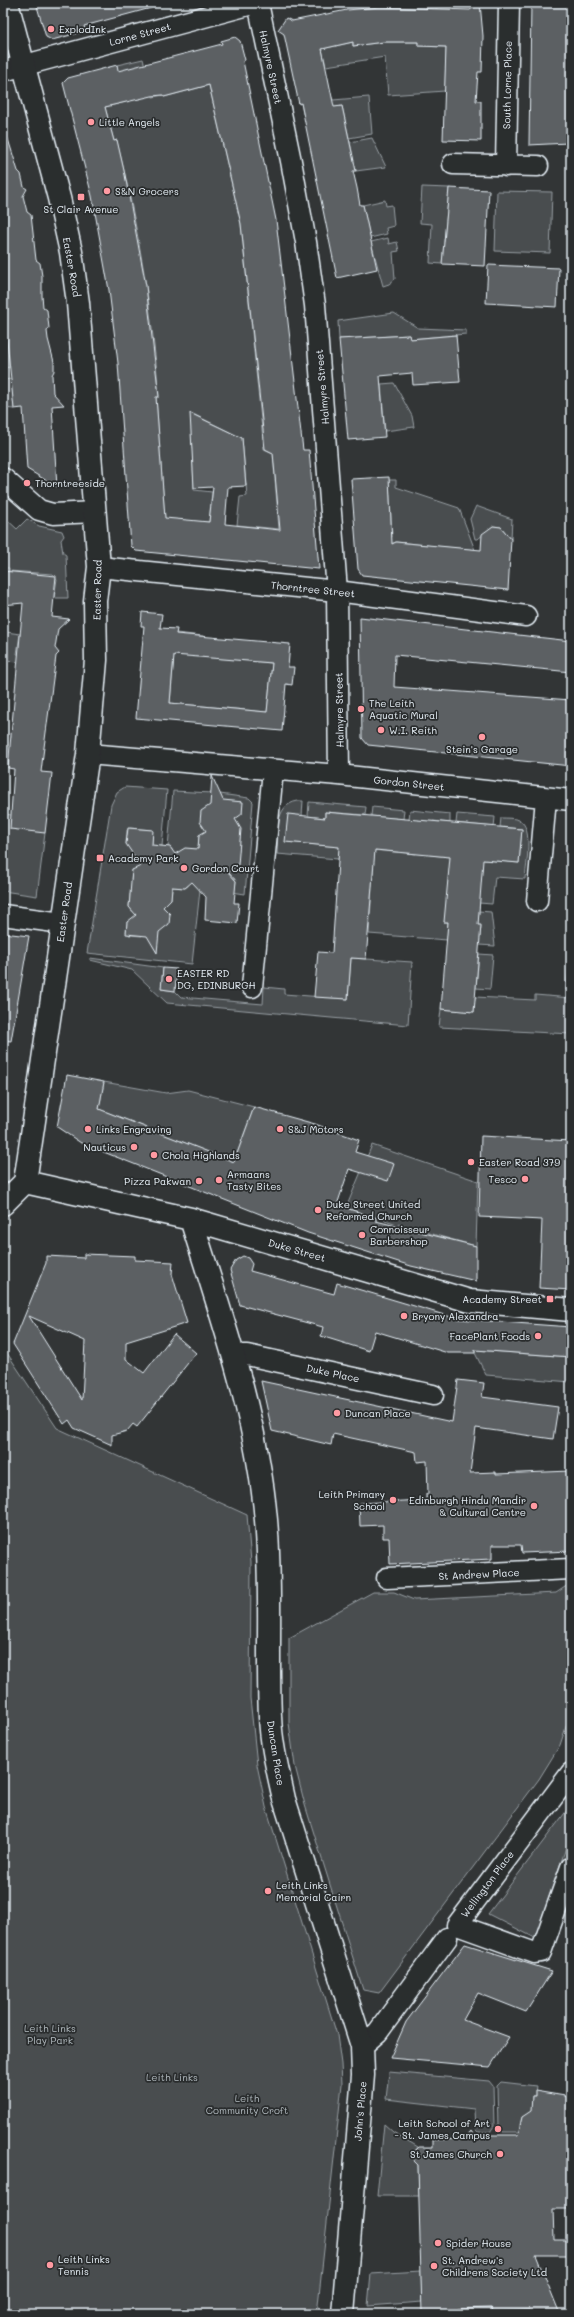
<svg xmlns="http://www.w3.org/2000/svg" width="574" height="2317" font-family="Mali,sans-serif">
	<rect width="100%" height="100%" fill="#323536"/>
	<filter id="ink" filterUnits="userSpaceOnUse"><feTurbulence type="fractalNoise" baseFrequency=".025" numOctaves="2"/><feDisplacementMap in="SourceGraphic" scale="8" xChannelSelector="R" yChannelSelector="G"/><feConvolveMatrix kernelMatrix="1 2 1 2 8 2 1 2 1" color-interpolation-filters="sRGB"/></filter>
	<g filter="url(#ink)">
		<path fill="#494d4f" stroke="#989fa4" d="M 353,42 L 353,46 L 384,42 L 418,42 L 418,46 L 446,47 L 445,91 L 388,95 L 385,57 L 326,66 L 322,49 Z
			M 563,44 L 571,44 L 571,143 L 568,143 L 569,102 Z
			M 143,59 L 153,97 L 163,95 L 164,97 L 209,85 L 241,224 L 264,449 L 273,453 L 279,529 L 237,525 L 240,497 L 247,496 L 242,438 L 191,413 L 194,490 L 212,492 L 209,522 L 165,520 L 156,397 L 159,396 C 152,310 138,226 117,141 L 114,141 L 105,107 L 126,102 L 117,65 Z
			M 332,97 L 333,100 L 369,97 L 372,134 L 349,138 L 342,106 L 303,114 L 301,103 Z
			M 372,138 L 386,167 L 356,171 L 350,142 Z
			M 422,187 L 449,188 L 442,264 L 430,263 L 432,224 L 420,223 Z
			M 497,191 L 552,192 L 550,253 L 495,251 Z
			M 385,200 L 386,206 L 392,205 L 394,226 L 386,228 L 387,234 L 370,238 L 363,205 Z
			M 388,238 L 389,244 L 397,242 L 399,251 L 393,252 L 395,279 L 389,284 L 383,286 L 371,242 Z
			M 394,313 L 418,328 L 466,330 L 466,334 L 410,339 L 409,335 L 339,339 L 338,321 Z
			M 3,340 L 8,340 L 11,367 L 3,368 Z
			M 12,379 L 14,409 L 3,408 L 3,380 Z
			M 394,383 L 412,416 L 414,427 L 385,431 L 381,384 Z
			M 389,480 L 396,480 L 396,487 L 459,508 L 475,550 L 396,542 L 390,544 L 390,537 L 392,537 Z
			M 476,506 L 512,519 L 511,539 L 501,527 L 493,526 L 478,539 L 475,539 L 470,519 Z
			M 3,516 L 17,529 L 27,519 L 39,526 L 62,531 L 64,536 L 61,540 L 63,553 L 66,555 L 68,598 L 54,598 L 57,579 L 53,574 L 9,571 L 9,568 L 3,568 Z
			M 6,632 L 20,634 L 17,654 L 54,659 L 21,662 L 3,661 Z
			M 176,633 L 203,636 L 201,656 L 272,663 L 267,712 L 170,703 Z
			M 125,787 L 167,790 L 162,846 L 152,848 L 152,830 L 130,828 L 127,830 L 126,844 L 141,859 L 140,869 L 132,870 L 131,882 L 134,886 L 133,891 L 130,894 L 129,906 L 132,911 L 136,911 L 135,920 L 127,922 L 126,932 L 129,935 L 142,936 L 144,932 L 156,942 L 162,902 L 171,899 L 172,887 L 185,888 L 188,886 L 189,881 L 197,881 L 200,890 L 192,964 L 87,953 L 111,805 L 117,792 Z
			M 173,791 L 212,793 L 207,833 L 199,835 L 198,849 L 182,856 L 171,855 L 172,849 L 168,847 Z
			M 220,794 L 249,798 L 253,802 L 245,894 L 232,892 L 235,889 L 236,881 L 234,878 L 227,878 L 234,815 L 242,814 L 241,802 L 227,801 L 221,803 Z
			M 298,801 L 303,801 L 302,816 L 286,842 L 416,854 L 420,821 L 409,820 L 410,810 L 450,814 L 450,823 L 433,821 L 430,855 L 519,863 L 522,829 L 500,827 L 501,818 C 506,818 514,818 519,820 C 534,827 526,865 525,879 L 495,877 L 492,904 L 479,903 L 444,922 L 448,922 L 447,940 L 369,934 L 373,871 L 338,868 L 338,859 L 277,854 C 279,834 273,805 298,801 Z
			M 309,802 L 366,807 L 365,815 L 325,812 L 325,818 L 308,816 Z
			M 372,807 L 404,810 L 403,819 L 371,816 Z
			M 3,814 L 12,815 L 45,833 L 37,896 L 3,891 Z
			M 457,814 L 495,817 L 494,827 L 456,823 Z
			M 479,911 L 491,912 L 495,946 L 479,945 L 481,926 L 478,925 Z
			M 479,954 L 493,955 L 490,989 L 476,988 Z
			M 569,957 L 571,957 L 571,990 L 566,990 Z
			M 90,958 L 163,968 L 161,989 L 175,991 L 181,997 L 263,1004 L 264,987 L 284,989 L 284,994 L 348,999 L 351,958 L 412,962 L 408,1025 L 167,1003 L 132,970 L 90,960 Z
			M 535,995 L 571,998 L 571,1034 L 439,1027 L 441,1009 L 474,1012 L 475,997 L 535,1000 Z
			M 104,1082 L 166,1093 L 188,1090 L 254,1107 L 236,1156 L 257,1164 L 256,1171 L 99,1109 Z
			M 372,1145 L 478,1181 L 476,1246 L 417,1230 L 346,1208 Z
			M 3,1347 L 57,1428 L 247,1515 L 251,1562 L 250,1698 L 257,1765 L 266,1807 L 337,2035 L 341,2064 L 342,2084 L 317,2314 L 3,2314 Z
			M 475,1350 L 571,1357 L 571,1382 L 486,1375 L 475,1353 Z
			M 571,1583 L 571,1712 L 560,1745 L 539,1779 L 379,1993 L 363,1990 L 305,1805 L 295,1766 L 289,1723 L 289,1638 L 373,1592 L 394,1592 L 414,1600 L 556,1593 Z
			M 571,1805 L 571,1833 L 535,1938 L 488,1914 Z
			M 389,2072 L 489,2081 L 493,2086 L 494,2126 L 490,2132 L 478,2132 L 475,2129 L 474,2109 L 386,2099 Z
			M 501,2082 L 536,2086 L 535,2096 L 532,2096 L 532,2099 L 535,2100 L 534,2112 L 522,2117 L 520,2125 L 522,2132 L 503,2132 L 498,2127 L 497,2086 Z
			M 384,2124 L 393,2132 L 418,2147 L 414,2152 L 414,2161 L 418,2164 L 419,2196 L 377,2196 Z
			M 421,2271 L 422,2302 L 368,2306 L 371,2274 Z
			M 492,2308 L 493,2312 L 511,2311 L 512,2314 L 458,2314 L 458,2309 Z"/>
		<path fill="#5c6063" stroke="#e8f1f8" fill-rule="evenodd" d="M 36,3 L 150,3 L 151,8 L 84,26 L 86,31 L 52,40 L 46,37 Z
			M 480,3 L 483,36 L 482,72 L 478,72 L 476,101 L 481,101 L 481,141 L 443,140 L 446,47 L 418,46 L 418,42 L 384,42 L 353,46 L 353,42 L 322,49 L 334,107 L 342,106 L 356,171 L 353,171 L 357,188 L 360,205 L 363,205 L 377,269 L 337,278 L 301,103 L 299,104 L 284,34 L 278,30 L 286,18 L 292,21 L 347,10 L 380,7 L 470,10 Z
			M 531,5 L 571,5 L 568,143 L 529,145 Z
			M 235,37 L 240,41 L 245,60 L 243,61 L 276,220 L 303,450 L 309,450 L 319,569 L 136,551 L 131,546 L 118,363 L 109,290 L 92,196 L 63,83 L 68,78 L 117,65 L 118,71 L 222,44 L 221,41 ZM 209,85 L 241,224 L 265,449 L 273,453 L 280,530 L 225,524 L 228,487 L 246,486 L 242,438 L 190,413 L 194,488 L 213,487 L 209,522 L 165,518 L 156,397 L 159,397 L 146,286 L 125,175 L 117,140 L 114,141 L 105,107 L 152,96 L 163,95 L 164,97 Z
			M 3,136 L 7,136 L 18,171 L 21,174 L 24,187 L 27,189 L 23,196 L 27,212 L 31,215 L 36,260 L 40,263 L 42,276 L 42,296 L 43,307 L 47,310 L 49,328 L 47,331 L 48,339 L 54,362 L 54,371 L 52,375 L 53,393 L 64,405 L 52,406 L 57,487 L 27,469 L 23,408 L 14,409 L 3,301 Z
			M 449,188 L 489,190 L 485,266 L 442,264 Z
			M 488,265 L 559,268 L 557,307 L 486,303 Z
			M 409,335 L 410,339 L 456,335 L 460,382 L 413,385 L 412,373 L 380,376 L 385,437 L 348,440 L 339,339 Z
			M 389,477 L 392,544 L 396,542 L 481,550 L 482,534 L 493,526 L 501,527 L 511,539 L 508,590 L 362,575 L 358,569 L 351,479 Z
			M 3,571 L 56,576 L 52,617 L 69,619 L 58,629 L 55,648 L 59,653 L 56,656 L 43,755 L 41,772 L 52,773 L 45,833 L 10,829 L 14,769 L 8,768 L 23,603 L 3,605 Z
			M 142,612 L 162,614 L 160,628 L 177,629 L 176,634 L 290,644 L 288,667 L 294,667 L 292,685 L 286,684 L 282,731 L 136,718 L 144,626 L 141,626 ZM 174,655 L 272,663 L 267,712 L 170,703 Z
			M 360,617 L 571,641 L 571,672 L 395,655 L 394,687 L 571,700 L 571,766 L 368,745 L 362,738 Z
			M 212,776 L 223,800 L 243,802 L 242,814 L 235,819 L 241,829 L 238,865 L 228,872 L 236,881 L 234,903 L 239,903 L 237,923 L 205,920 L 206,897 L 192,882 L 185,888 L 172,887 L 171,899 L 163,907 L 170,914 L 169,924 L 159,932 L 157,953 L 147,936 L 126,934 L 127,922 L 136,915 L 129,907 L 132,870 L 141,866 L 126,844 L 128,828 L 153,830 L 152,845 L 170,847 L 175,854 L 185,848 L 198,849 L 199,835 L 206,831 L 200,822 L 201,811 L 210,805 Z
			M 325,812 L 522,829 L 519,863 L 483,860 L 478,925 L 481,925 L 474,1012 L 441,1009 L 448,922 L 444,922 L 450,857 L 375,850 L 366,959 L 351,958 L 348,999 L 314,997 L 318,952 L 332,953 L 339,847 L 285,842 L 288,814 L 325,818 Z
			M 3,933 L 29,936 L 11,1041 L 3,1040 Z
			M 163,968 L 177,969 L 175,991 L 161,989 Z
			M 67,1075 L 104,1082 L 99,1109 L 234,1162 L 254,1107 L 315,1124 L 359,1140 L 355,1152 L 394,1164 L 388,1181 L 349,1169 L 337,1205 L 376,1218 L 376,1221 L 476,1246 L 476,1281 L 411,1266 L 308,1233 L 81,1143 L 57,1127 Z
			M 481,1136 L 571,1141 L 571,1290 L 539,1288 L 542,1220 L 479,1217 Z
			M 84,1254 L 135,1256 L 135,1260 L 173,1262 L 172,1274 L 187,1323 L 126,1342 L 126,1359 L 144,1373 L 174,1334 L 196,1353 L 137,1427 L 133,1424 L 127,1431 L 112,1435 L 112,1445 L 74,1428 L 69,1420 L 64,1424 L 13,1344 L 46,1263 L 46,1256 L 84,1258 ZM 29,1316 L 85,1341 L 82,1400 Z
			M 243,1256 L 248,1258 L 252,1264 L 250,1271 L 334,1294 L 337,1283 L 458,1319 L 571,1327 L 571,1357 L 475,1350 L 475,1353 L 448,1353 L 375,1331 L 369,1351 L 321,1336 L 323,1327 L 240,1305 L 230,1270 L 236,1260 Z
			M 458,1380 L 484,1383 L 482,1397 L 558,1407 L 553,1439 L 476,1428 L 470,1473 L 496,1472 L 496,1474 L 571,1471 L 571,1551 L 522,1553 L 521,1545 L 492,1545 L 492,1559 L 390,1564 L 389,1538 L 383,1538 L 383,1525 L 360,1526 L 359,1503 L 426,1500 L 426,1494 L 428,1494 L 427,1461 L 417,1462 L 416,1452 L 333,1434 L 331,1445 L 272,1431 L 261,1381 L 452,1422 Z
			M 465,1944 L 552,1971 L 526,2012 L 478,1993 L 463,2020 L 509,2037 L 490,2067 L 390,2058 L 406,2022 Z
			M 535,2091 L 571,2097 L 571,2209 L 553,2209 L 554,2240 L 571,2240 L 571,2255 L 536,2255 L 560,2314 L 531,2314 L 529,2310 L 493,2312 L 492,2308 L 458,2309 L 458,2314 L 422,2314 L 418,2165 L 414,2161 L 414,2152 L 419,2147 L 433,2147 L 433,2140 L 464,2139 L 471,2131 L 474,2135 L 518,2135 L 522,2117 L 531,2111 L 532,2096 L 535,2096 Z"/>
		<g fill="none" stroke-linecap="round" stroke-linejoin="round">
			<g stroke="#e8f1f8" stroke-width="23">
				<path id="street" d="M 258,3 L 291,161 L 306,242 L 315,305 L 337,591 L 339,775
					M 3,71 L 256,3
					M 453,164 L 538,166
					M 506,166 L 509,3
					M 3,478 L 39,510 L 53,514 L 95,512
					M 99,567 L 337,591 L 526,616
					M 88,754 L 339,775 L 571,800
					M 537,901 L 546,798
					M 3,915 L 62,923
					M 252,987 L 273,770
					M 233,1355 L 247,1355 L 433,1395
					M 387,1578 L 571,1569
					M 571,1773 L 457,1925 L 535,1953 L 541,1952 L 571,1867
					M 362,2046 L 378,2032 L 447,1938"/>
			</g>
			<g stroke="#e8f1f8" stroke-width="25">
				<path id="secondary" d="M 7,3 L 59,198 L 71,252 L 78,303 L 99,567 L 95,601 L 96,660 L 88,754 L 25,1182
					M 25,1182 L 191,1219 L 470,1301 L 571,1310
					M 3,1204 L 25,1182
					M 191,1219 C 222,1318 257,1416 266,1520 C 272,1585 267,1651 270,1716 C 271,1744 278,1772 284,1799 L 362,2046 L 363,2075 L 343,2314"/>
			</g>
			<use href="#street" stroke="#2a2d2e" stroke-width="20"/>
			<use href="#secondary" stroke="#2a2d2e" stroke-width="22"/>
		</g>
	</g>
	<g fill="#ff9aa2" stroke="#2a2d2e" stroke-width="1.5">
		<circle cx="51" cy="29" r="4"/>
		<circle cx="91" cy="122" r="4"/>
		<circle cx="107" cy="191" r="4"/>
		<rect x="77" y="193" width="8" height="8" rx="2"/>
		<circle cx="27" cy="483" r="4"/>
		<circle cx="361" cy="709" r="4"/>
		<circle cx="381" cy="730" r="4"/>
		<circle cx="482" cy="737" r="4"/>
		<rect x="96" y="854" width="8" height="8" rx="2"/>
		<circle cx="184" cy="868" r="4"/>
		<circle cx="169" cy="979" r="4"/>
		<circle cx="88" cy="1129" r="4"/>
		<circle cx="280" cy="1129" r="4"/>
		<circle cx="134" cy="1147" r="4"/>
		<circle cx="154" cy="1155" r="4"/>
		<circle cx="471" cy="1162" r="4"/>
		<circle cx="525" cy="1179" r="4"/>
		<circle cx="219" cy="1180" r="4"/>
		<circle cx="199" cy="1181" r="4"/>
		<circle cx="318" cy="1210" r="4"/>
		<circle cx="362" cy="1235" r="4"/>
		<rect x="546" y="1295" width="8" height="8" rx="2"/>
		<circle cx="404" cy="1316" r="4"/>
		<circle cx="538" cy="1336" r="4"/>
		<circle cx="337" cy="1413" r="4"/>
		<circle cx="393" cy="1500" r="4"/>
		<circle cx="534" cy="1506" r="4"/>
		<circle cx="268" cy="1891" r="4"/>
		<circle cx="498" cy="2129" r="4"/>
		<circle cx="500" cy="2154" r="4"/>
		<circle cx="438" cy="2243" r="4"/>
		<circle cx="50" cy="2265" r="4"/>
		<circle cx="434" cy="2266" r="4"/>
	</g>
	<g text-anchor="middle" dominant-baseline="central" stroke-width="3.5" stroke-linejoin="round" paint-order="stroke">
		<g font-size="10" fill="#e8f1f8" stroke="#2a2d2e" text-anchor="start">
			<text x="59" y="29">ExplodInk</text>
			<text x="99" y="122">Little Angels</text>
			<text x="115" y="191">S&amp;N Grocers</text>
			<text x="81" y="209" text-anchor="middle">St Clair Avenue</text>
			<text x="35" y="483">Thorntreeside</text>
			<text x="369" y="703">The Leith<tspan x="369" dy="12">Aquatic Mural</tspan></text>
			<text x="389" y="730">W.I. Reith</text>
			<text x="482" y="749" text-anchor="middle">Stein's Garage</text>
			<text x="108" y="858">Academy Park</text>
			<text x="192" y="868">Gordon Court</text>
			<text x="177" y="973">EASTER RD<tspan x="177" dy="12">DG, EDINBURGH</tspan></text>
			<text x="96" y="1129">Links Engraving</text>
			<text x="288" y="1129">S&amp;J Motors</text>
			<text x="126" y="1147" text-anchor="end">Nauticus</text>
			<text x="162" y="1155">Chola Highlands</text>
			<text x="479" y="1162">Easter Road 379</text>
			<text x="227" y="1174">Armaans<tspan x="227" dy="12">Tasty Bites</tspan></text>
			<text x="517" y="1179" text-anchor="end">Tesco</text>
			<text x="191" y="1181" text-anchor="end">Pizza Pakwan</text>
			<text x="326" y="1204">Duke Street United<tspan x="326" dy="12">Reformed Church</tspan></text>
			<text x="370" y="1229">Connoisseur<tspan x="370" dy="12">Barbershop</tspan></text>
			<text x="542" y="1299" text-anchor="end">Academy Street</text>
			<text x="412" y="1316">Bryony Alexandra</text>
			<text x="530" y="1336" text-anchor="end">FacePlant Foods</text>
			<text x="345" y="1413">Duncan Place</text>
			<text x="385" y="1494" text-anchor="end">Leith Primary<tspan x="385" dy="12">School</tspan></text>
			<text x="526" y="1500" text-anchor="end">Edinburgh Hindu Mandir<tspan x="526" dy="12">&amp; Cultural Centre</tspan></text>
			<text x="276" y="1885">Leith Links<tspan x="276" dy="12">Memorial Cairn</tspan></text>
			<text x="490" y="2123" text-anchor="end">Leith School of Art<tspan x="490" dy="12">- St. James Campus</tspan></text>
			<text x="492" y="2154" text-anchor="end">St James Church</text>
			<text x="446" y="2243">Spider House</text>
			<text x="58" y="2259">Leith Links<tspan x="58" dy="12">Tennis</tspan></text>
			<text x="442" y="2260">St. Andrew's<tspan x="442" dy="12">Childrens Society Ltd</tspan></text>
		</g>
		<g font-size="10" fill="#e8f1f8" stroke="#2a2d2e">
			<text transform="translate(140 34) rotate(-15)">Lorne Street</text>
			<text transform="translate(271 67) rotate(78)">Halmyre Street</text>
			<text transform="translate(507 85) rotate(-89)">South Lorne Place</text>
			<text transform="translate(72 267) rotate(80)">Easter Road</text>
			<text transform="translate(322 387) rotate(-95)">Halmyre Street</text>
			<text transform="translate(313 589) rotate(6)">Thorntree Street</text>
			<text transform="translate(97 590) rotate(-89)">Easter Road</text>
			<text transform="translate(339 710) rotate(-91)">Halmyre Street</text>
			<text transform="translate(409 783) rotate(6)">Gordon Street</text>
			<text transform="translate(64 912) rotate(-82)">Easter Road</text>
			<text transform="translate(297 1250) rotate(16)">Duke Street</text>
			<text transform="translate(333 1373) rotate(12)">Duke Place</text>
			<text transform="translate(479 1574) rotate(-3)">St Andrew Place</text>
			<text transform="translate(276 1753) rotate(81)">Duncan Place</text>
			<text transform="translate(487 1884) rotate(-53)">Wellington Place</text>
			<text transform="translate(360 2111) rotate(-85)">John's Place</text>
		</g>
		<g font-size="10" fill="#b0b8bd" stroke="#2a2d2e">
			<text x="50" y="2028">Leith Links<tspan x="50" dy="12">Play Park</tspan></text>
			<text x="172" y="2077">Leith Links</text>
			<text x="247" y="2098">Leith<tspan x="247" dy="12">Community Croft</tspan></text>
		</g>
	</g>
	<rect width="574" height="2317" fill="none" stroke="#2a2d2e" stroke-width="16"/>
	<rect x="8" y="8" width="558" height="2301" fill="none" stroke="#e8f1f8" stroke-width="1.5" filter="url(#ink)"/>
</svg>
